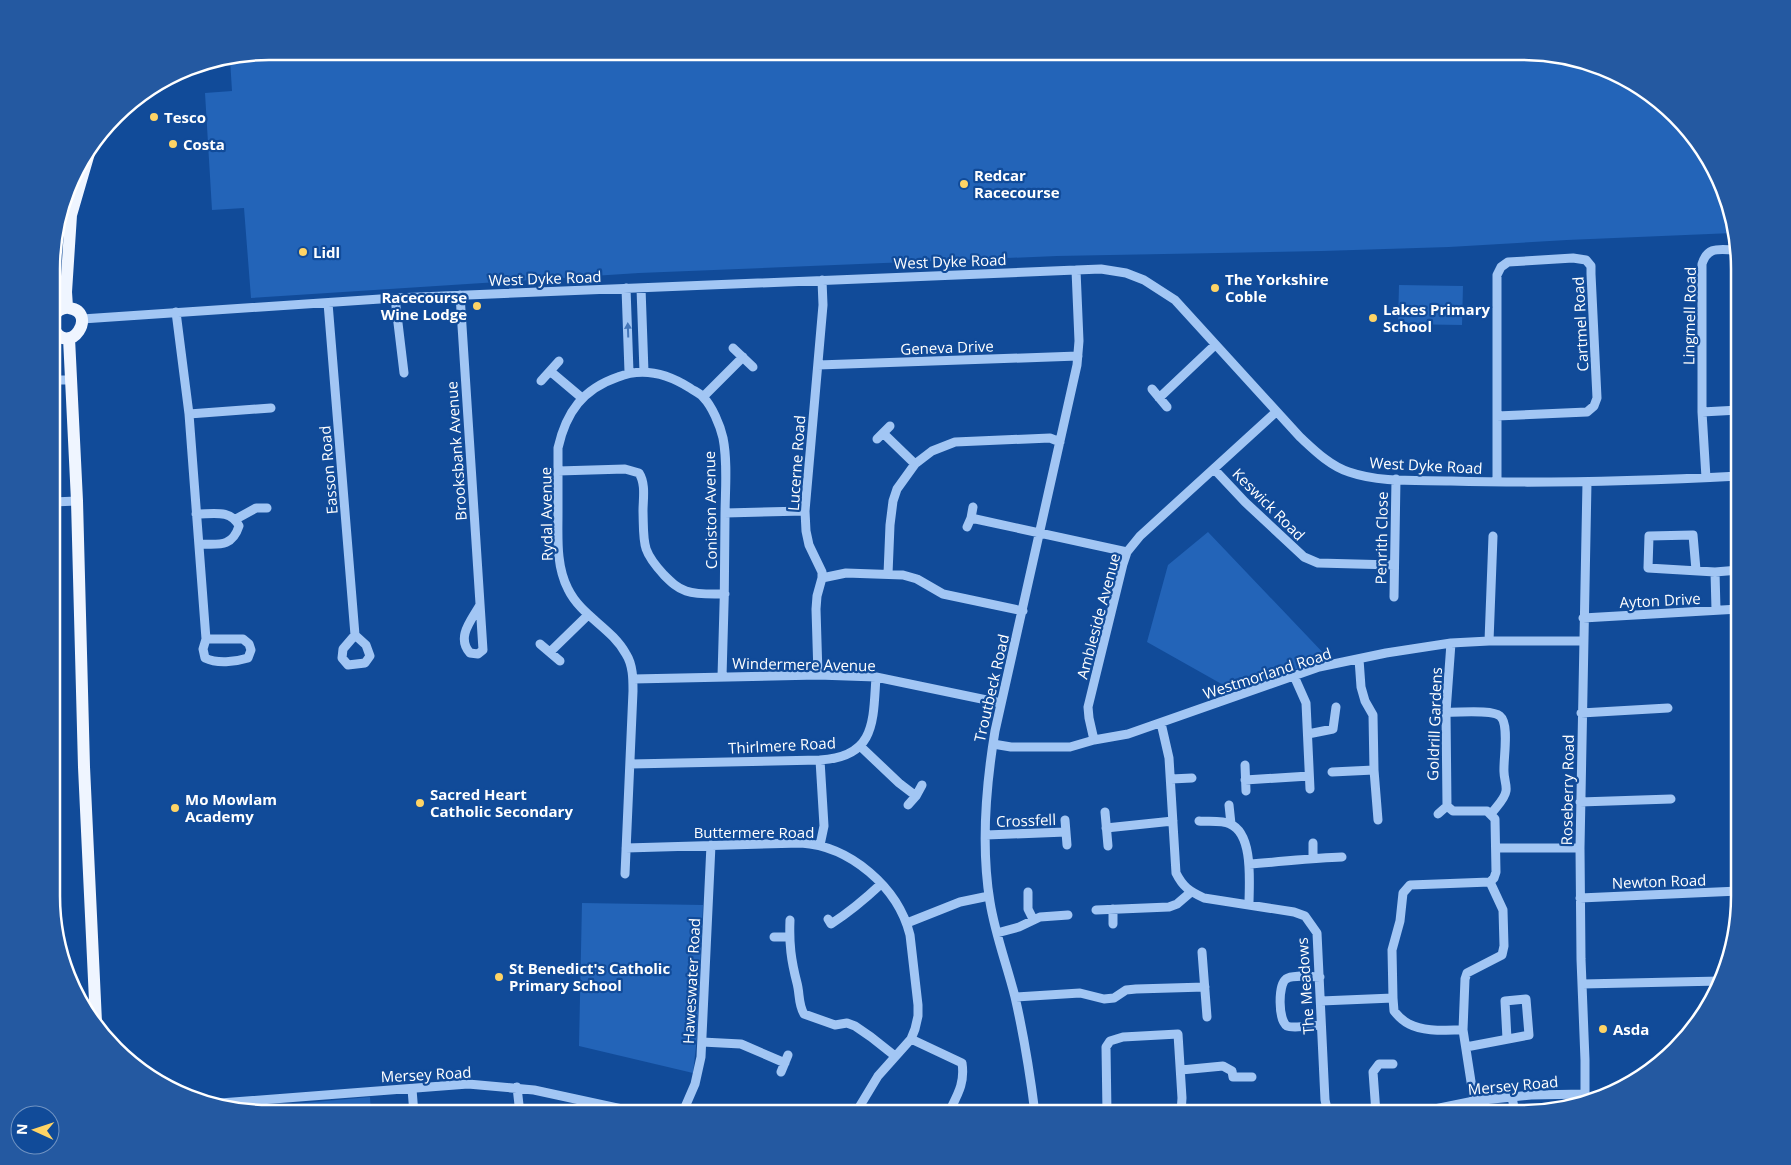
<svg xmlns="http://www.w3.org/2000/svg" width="1791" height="1165" font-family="'Open Sans',sans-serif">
	<rect width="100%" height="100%" fill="#114b99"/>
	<path fill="#2364b8" d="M 269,51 L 1522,51 L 1592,63 L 1643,88 L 1711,160 L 1733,233 L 1567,240 L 1449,247 L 1322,251 L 1057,256 L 639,273 L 251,298 L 244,208 L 212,210 L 205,93 L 232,91 L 230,59 Z
		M 1399,285 L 1463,286 L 1462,325 L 1398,324 Z
		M 1208,532 L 1328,658 L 1234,691 L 1147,642 L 1168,565 Z
		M 582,903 L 703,905 L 697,1037 L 693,1073 L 579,1046 Z
		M 370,1097 L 371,1114 L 269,1114 L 238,1109 Z"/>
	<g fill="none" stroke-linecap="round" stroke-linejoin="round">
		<path stroke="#a2c6f4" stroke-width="9" d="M 626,288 L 629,372
			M 641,288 L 644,372
			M 460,295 L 483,650 L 478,654 L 470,653 C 456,637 471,621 480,605
			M 395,298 L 404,373
			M 328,303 L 355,635 L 366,645 L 370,656 L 365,663 L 348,665 L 342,658 L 343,649 L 355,635
			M 176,312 L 189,414 L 206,639 L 203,649 L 205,658 C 217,664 235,662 248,658 L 251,650 L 249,644 L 243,639 L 206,639
			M 82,319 L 395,298 L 1076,270 L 1101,269 L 1126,273 L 1144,280 L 1175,300 L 1300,437 C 1314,450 1330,466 1349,472 C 1381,483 1417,480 1451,481 C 1547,484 1643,481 1739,476
			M 733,348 L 753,367
			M 818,365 L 1078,356
			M 550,371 L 582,398
			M 53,380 L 71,380
			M 541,381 L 559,361
			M 1152,389 L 1167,407
			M 703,397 L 743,357
			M 1159,398 L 1215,345
			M 1702,412 L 1739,410
			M 189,414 L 271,408
			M 883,433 L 915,464
			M 877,439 L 890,426
			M 1214,469 L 1245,502 L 1304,557 L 1318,563 L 1394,565
			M 558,471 L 625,469 L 639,473 C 646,484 643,499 643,511 C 644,544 641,550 664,575 C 671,582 677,588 686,591 C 698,595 712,594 725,594
			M 1706,478 L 1702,412 L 1702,264 C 1708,245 1720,250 1738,250
			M 1497,482 L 1497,275 L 1501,267 L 1508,262 L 1573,258 L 1586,260 L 1591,266 L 1591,274 L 1597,398 L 1594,406 L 1587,412 L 1497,416
			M 53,502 L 77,501
			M 725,513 L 805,511
			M 196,514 C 213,514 231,509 239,526 C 232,548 218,544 199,544
			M 971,518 L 1127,552
			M 236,519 L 256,508 L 267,508
			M 967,527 L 971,518 L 973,507
			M 1696,570 L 1693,535 L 1649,536 L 1648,568 L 1715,572 L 1739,570
			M 1715,572 L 1716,610
			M 888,574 L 890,525 L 893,501 L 897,489 L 915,464 L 932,451 L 955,442 L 1050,438 L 1060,442
			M 822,578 L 846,573 L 903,575 L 917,579 L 943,594 L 1023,611
			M 1394,597 L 1396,479
			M 1583,618 L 1739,609
			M 1489,641 L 1493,536
			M 540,644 L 560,661
			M 550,652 L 588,615
			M 1359,659 L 1361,687 L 1365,701 L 1373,715 L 1374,770 L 1378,820
			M 818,675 L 816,609 L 817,596 L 822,578 L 822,572 L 809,545 L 806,531 L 805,511 L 823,305 L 822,280
			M 1294,676 L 1306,703 L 1310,789
			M 633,679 L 818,675 L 876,677 L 1001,703
			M 1446,712 C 1457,713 1491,709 1500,716 C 1510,724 1503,760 1504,772 C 1504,779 1507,785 1506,791 C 1505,799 1496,807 1491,814
			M 1581,713 L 1668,708
			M 1161,723 L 1169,758 L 1176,873 C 1183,887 1189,891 1204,898 L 1294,912 L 1305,916 L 1317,933 L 1325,1100 L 1328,1113
			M 1308,734 L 1333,729 L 1336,707
			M 1094,740 L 1089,718 L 1088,707 L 1123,564 L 1127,552 L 1140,536 L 1276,412
			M 993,744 L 1011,747 L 1070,747 L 1094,740 L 1128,734 L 1319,667 L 1386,653 L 1451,643 L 1489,641 L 1583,641
			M 860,746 L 899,783 L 916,796
			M 630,764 L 820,760 C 876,757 873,721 876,677
			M 1245,765 L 1246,791
			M 1332,772 L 1374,770
			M 1171,779 L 1192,778
			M 1245,780 L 1309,776
			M 1580,802 L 1671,799
			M 908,805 L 916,796 L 922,785
			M 1229,805 L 1231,824
			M 1105,812 L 1108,846
			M 1438,814 L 1447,806
			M 1065,820 L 1067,845
			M 1199,821 C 1208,822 1222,820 1230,824 C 1254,834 1249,884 1249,904
			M 1106,828 L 1173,821
			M 986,835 L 1066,832
			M 1313,843 L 1313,858
			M 820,845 L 824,826 L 820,760
			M 626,848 L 801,843 C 850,846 898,887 910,935 L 918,1005 L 918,1016 L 915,1029 L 911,1039 L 878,1076 L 855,1114
			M 1496,848 L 1580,848
			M 1249,864 C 1281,862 1311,858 1342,857
			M 625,874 L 633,691 C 633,679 633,665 626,654 C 612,628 581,616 568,589 C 556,566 558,538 558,513 C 558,492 558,470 558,448 C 566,412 583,389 618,377 C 643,367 668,374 690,388 C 694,391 700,393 703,397 C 712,406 720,425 723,438 C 728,463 725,492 725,517 C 725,571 724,624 722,677
			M 1028,892 L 1028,909 L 1033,919
			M 1580,898 L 1739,891
			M 1113,909 L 1113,924
			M 1096,910 L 1169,907 L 1177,904 L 1191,892
			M 828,919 L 831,924 C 851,911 864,900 881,884
			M 790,920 C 789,944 791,960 797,983 C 800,994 798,1004 804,1014 L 835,1025 L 847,1023 L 855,1026 L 871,1037 L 895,1056
			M 907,923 L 960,902 L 989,896
			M 997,933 L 1019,927 L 1040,917 L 1068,915
			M 774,937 L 789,937
			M 1202,952 L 1207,1017
			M 1320,977 C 1311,977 1293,974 1286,979 C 1278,985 1278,1020 1287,1026 C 1293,1029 1314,1025 1321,1025
			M 1582,984 L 1721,981
			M 1015,997 L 1080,993 L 1104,999 L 1114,998 L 1126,990 L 1136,989 L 1205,987
			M 1393,998 L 1394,1011 C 1398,1016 1403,1021 1409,1024 C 1424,1032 1446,1030 1463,1030
			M 1321,1001 L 1393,998 L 1392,950 L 1400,921 L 1403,893 L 1410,885 L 1490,882 L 1494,878 L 1496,872 L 1495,819 L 1487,811 L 1453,811 L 1447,806 L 1446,712 L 1451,643
			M 911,1039 L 962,1063 C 965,1083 958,1094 949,1112 L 951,1114
			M 702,1042 L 741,1044 L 785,1063
			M 1466,1047 L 1529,1035 L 1526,999 L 1505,1001 L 1507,1039
			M 1181,1070 L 1223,1066 L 1232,1071 L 1233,1077 L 1252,1077
			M 781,1072 L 788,1055
			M 517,1087 L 520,1114
			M 412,1089 L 414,1114
			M 1512,1097 L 1515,1113
			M 1585,1099 L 1585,1060 L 1581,959 L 1580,848 L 1587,482
			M 1474,1101 L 1463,1030 L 1465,979 L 1467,973 L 1502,955 L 1504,946 L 1503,910 L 1490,882
			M 207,1104 L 468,1084 L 534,1090 L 645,1114
			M 1035,1113 C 1030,1074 1024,1036 1015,997 C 1007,965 995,934 990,902 C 981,848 986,785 995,731 L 1077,365 L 1079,341 L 1076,270
			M 1107,1113 L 1106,1047 L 1110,1041 L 1123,1037 L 1178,1034 L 1182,1098 L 1181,1113
			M 1376,1113 L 1373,1072 L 1379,1064 L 1393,1064
			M 1415,1113 L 1474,1101 L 1531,1095 L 1585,1094
			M 682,1114 L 695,1084 L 701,1057 L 711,845"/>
		<path stroke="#eff5ff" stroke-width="12" d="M 67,307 L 66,292 L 71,215 L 89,153
			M 53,317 C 57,311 62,307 69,308 C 99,312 70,359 53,328
			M 69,338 L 77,501 L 84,767 L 96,1022"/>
	</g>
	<defs><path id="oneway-solid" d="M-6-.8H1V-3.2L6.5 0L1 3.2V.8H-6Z" transform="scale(1.25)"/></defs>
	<use fill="#4476b9" href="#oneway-solid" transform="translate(628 330) rotate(-92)"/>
	<g fill="#ffd465" stroke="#114b99" stroke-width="2">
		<circle cx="154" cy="117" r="5"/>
		<circle cx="173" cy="144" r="5"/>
		<circle cx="964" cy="184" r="5"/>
		<circle cx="303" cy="252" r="5"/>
		<circle cx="1215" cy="288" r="5"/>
		<circle cx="477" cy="306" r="5"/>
		<circle cx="1373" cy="318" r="5"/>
		<circle cx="420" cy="803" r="5"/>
		<circle cx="175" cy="808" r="5"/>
		<circle cx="499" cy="977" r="5"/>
		<circle cx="1603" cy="1029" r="5"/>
	</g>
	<g text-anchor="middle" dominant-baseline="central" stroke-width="4.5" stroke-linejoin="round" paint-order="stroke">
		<g font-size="15" font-weight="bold" fill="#fff" stroke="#114b99" text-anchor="start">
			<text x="164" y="117">Tesco</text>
			<text x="183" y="144">Costa</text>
			<text x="974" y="175">Redcar<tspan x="974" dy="17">Racecourse</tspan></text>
			<text x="313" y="252">Lidl</text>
			<text x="1225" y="279">The Yorkshire<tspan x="1225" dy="17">Coble</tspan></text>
			<text x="467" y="297" text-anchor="end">Racecourse<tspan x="467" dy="17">Wine Lodge</tspan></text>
			<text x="1383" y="309">Lakes Primary<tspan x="1383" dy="17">School</tspan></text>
			<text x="430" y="794">Sacred Heart<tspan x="430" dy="17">Catholic Secondary</tspan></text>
			<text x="185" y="799">Mo Mowlam<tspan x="185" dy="17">Academy</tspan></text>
			<text x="509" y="968">St Benedict's Catholic<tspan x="509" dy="17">Primary School</tspan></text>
			<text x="1613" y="1029">Asda</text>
		</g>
		<g font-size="15" fill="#fff" stroke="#114b99">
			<text transform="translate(950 261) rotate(-2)">West Dyke Road</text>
			<text transform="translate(545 278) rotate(-2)">West Dyke Road</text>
			<text transform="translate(1689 316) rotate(-89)">Lingmell Road</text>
			<text transform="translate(1580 324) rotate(-93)">Cartmel Road</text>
			<text transform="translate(947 347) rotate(-2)">Geneva Drive</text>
			<text transform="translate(456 451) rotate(-94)">Brooksbank Avenue</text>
			<text transform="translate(796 463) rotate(-86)">Lucerne Road</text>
			<text transform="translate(1426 465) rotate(3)">West Dyke Road</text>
			<text transform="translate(328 470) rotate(-95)">Easson Road</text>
			<text transform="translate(1269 504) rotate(45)">Keswick Road</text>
			<text transform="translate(710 510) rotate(-91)">Coniston Avenue</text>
			<text transform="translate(546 514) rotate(-91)">Rydal Avenue</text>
			<text transform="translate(1381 538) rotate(-89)">Penrith Close</text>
			<text transform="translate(1660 600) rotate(-3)">Ayton Drive</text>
			<text transform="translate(1098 616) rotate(-75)">Ambleside Avenue</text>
			<text transform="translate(804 664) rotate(1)">Windermere Avenue</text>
			<text transform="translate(1267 673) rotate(-18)">Westmorland Road</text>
			<text transform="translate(991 688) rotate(-77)">Troutbeck Road</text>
			<text transform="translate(1434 724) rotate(-88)">Goldrill Gardens</text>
			<text transform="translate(782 745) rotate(-3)">Thirlmere Road</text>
			<text transform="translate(1567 790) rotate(-89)">Roseberry Road</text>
			<text transform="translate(1026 820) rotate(-2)">Crossfell</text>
			<text x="754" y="832">Buttermere Road</text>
			<text transform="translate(1659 881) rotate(-2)">Newton Road</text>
			<text transform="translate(691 981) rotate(-87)">Haweswater Road</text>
			<text transform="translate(1305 986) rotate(-94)">The Meadows</text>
			<text transform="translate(426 1074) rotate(-3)">Mersey Road</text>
			<text transform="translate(1513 1085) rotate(-5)">Mersey Road</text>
		</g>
	</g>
	<path d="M0 0H1791V1165H0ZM269 60H1522A209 209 0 0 1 1731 269V896A209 209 0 0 1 1522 1105H269A209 209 0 0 1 60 896V269A209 209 0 0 1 269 60Z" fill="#2459a1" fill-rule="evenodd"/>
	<path fill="none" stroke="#fff" stroke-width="2.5" d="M269 60H1522A209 209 0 0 1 1731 269V896A209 209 0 0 1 1522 1105H269A209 209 0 0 1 60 896V269A209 209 0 0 1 269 60Z"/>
	<g transform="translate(35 1130) rotate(273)"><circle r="24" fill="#114b99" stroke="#7093c2"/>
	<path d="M0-4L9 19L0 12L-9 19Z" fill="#ffd465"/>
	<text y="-8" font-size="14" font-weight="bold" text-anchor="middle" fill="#ffffff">N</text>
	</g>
</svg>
